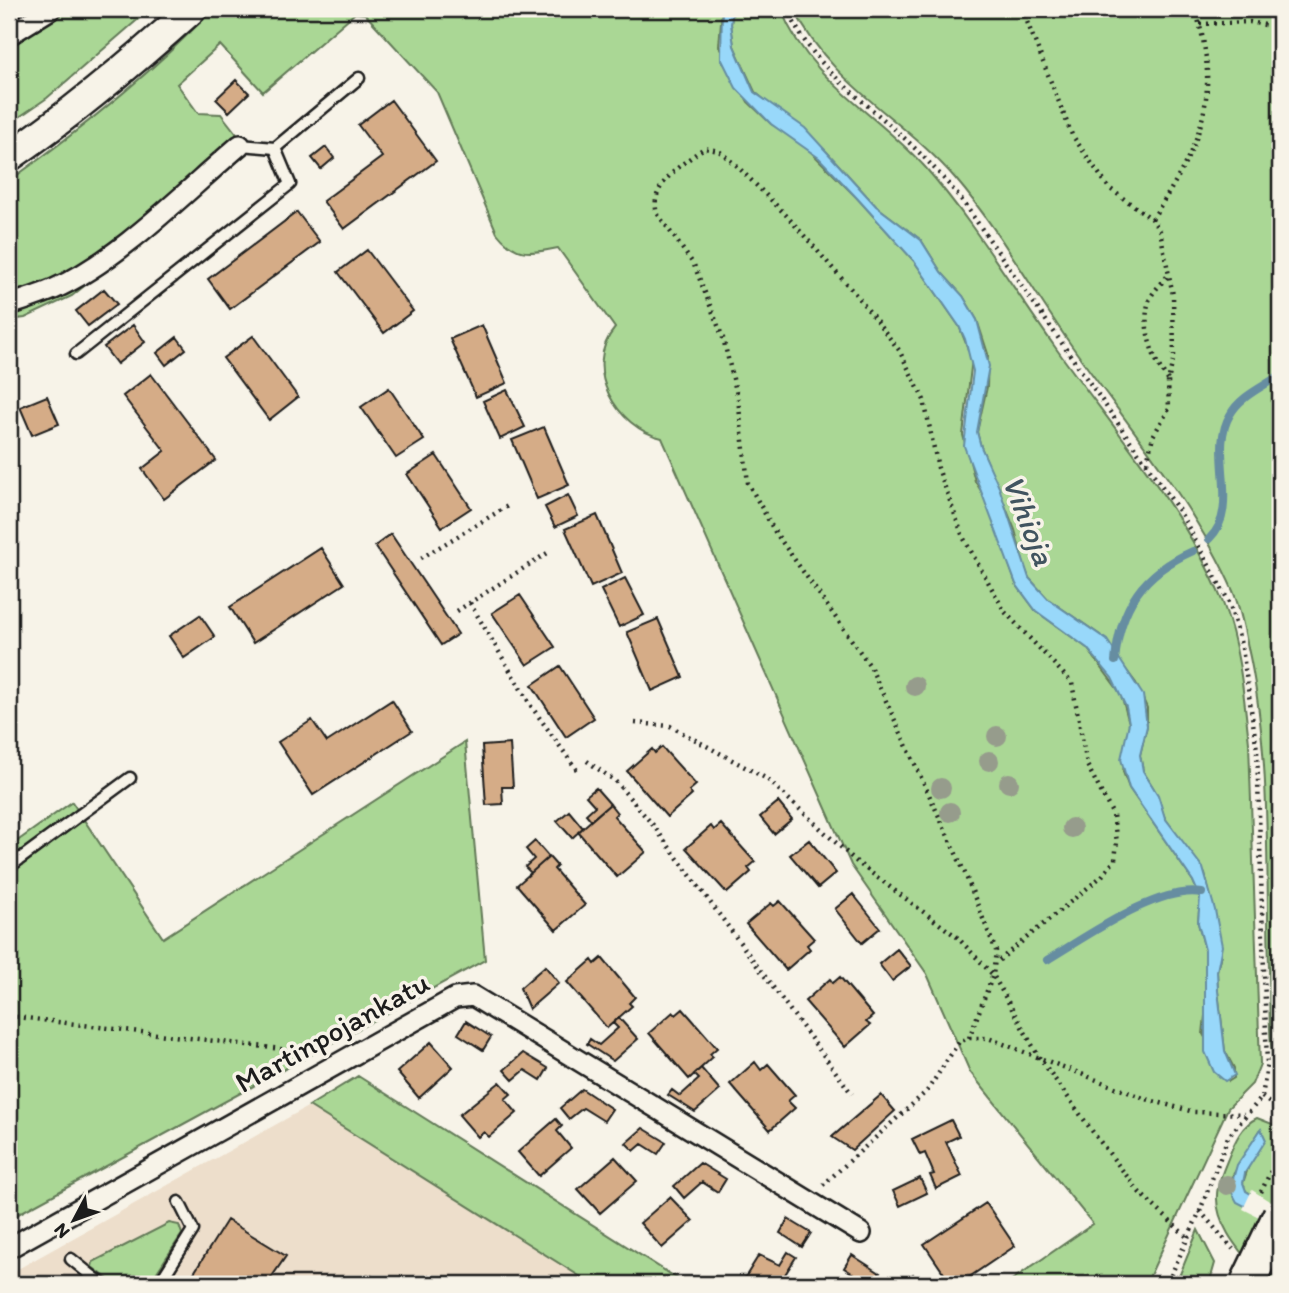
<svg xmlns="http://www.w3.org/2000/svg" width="1289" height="1293" font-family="Itim,sans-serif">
	<rect width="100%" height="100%" fill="#f7f3e8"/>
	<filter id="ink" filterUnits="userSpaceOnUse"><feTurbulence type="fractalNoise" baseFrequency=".0143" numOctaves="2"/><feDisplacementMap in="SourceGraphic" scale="14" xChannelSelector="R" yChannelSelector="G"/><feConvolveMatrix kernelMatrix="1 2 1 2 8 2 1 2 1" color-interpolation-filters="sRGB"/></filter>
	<g filter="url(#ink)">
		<path fill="#eddecb" d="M 309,1106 L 592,1284 L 9,1284 L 9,1274 Z"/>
		<path fill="#aad795" stroke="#637a58" stroke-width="2" d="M 66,9 L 150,9 L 47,98 L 9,124 L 9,44 Z
			M 213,9 L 722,9 L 719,46 L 748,102 L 771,124 L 802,143 L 857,198 L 914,261 L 959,326 L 972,359 L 963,435 L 975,481 L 986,499 L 1016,584 L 1036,611 L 1087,648 L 1121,694 L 1129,723 L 1123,772 L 1129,788 L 1193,881 L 1200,897 L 1198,923 L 1205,950 L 1206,1006 L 1203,1034 L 1229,1081 L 1234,1078 L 1234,1068 L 1225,1051 L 1218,991 L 1217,971 L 1221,954 L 1217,925 L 1205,874 L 1165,818 L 1154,789 L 1143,771 L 1140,755 L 1147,726 L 1147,708 L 1136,683 L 1100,635 L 1048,599 L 1029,578 L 1024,565 L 1015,530 L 981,447 L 977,432 L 987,387 L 988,354 L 977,320 L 963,296 L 941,272 L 921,240 L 876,206 L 826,151 L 755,92 L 734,46 L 731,24 L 733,9 L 781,9 C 808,80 877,113 925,167 C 974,223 1012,287 1055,347 C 1113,429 1185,509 1223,603 C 1240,647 1244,697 1249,743 L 1260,1064 L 1252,1084 L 1228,1108 L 1146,1284 L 1006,1284 L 1093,1224 L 970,1072 L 927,974 L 851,865 L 662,438 C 617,428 581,368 615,328 L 558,248 C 530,253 517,258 497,233 L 437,92 L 365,14 L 355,13 L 263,92 L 220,45 L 177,84 L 198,113 L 221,114 L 250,151 L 72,296 L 25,318 L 9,320 L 9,181 C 82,129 151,74 213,9 Z
			M 794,9 L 1280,9 L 1280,1090 C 1267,1053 1270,1006 1269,967 C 1266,864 1271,759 1250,657 C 1245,635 1242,612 1233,591 C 1194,502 1124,421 1069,342 C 1031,288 998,228 955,178 C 902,117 831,85 794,9 Z
			M 465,742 L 485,960 L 9,1219 L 9,847 L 72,802 L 163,938 Z
			M 358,1076 L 686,1284 L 592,1284 L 309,1106 Z
			M 1257,1118 L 1280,1127 L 1280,1212 L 1246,1191 L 1243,1183 L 1261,1129 L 1231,1178 L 1280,1224 L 1280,1284 L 1268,1284 C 1246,1258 1210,1224 1218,1187 C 1220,1177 1225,1166 1229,1156 C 1235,1141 1242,1125 1257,1118 Z
			M 169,1223 L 179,1225 L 182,1234 L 149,1284 L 115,1284 L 92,1267 L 93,1262 Z
			M 1198,1230 L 1215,1263 L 1209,1284 L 1176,1284 Z"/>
		<path fill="#98d8fa" stroke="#668da1" stroke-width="2" d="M 722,9 L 733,9 L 731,24 L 734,46 L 754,92 L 805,128 L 876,206 L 921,240 L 941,272 L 963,296 L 977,320 L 989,366 L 977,432 L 981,447 L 999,487 L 1029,578 L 1048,599 L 1107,640 L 1143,695 L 1147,726 L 1140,755 L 1143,771 L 1158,795 L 1165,818 L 1203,868 L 1215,910 L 1222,946 L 1217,971 L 1218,991 L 1225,1051 L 1235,1075 L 1225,1081 L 1214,1072 L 1205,1052 L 1205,950 L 1198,923 L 1200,897 L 1193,881 L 1129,788 L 1121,759 L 1129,723 L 1126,707 L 1112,678 L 1087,648 L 1036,611 L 1016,584 L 964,446 L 973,371 L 965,339 L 959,326 L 914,261 L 857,198 L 819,158 L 771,124 L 736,88 L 721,58 Z
			M 1261,1129 L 1266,1140 L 1245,1173 L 1243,1183 L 1246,1191 L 1259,1199 L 1280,1224 L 1237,1202 L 1230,1189 L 1237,1165 Z"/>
		<path fill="#f7f3e8" d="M 1252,1190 L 1280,1208 L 1279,1227 L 1243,1209 Z"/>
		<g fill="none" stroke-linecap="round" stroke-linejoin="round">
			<path stroke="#668da1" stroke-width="8" d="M 1209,539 C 1242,508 1208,451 1230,415 C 1240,396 1263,387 1280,375
				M 1115,661 C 1120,606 1143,573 1193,551
				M 1047,960 C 1086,937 1158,885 1202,893"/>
		</g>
		<path fill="#d5ac87" stroke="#1c1c1c" stroke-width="2" d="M 236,80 L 249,93 L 229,112 L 216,99 Z
			M 391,100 L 436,161 L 344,229 L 323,201 L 382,157 L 358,125 Z
			M 326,147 L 334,158 L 321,169 L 312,158 Z
			M 297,212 L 320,242 L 230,309 L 208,279 Z
			M 367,250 L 413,311 L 384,333 L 338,272 Z
			M 104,289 L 117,304 L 88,326 L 76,311 Z
			M 133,325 L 145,342 L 117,364 L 104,347 Z
			M 482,325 L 507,383 L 476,397 L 450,339 Z
			M 253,336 L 298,397 L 269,420 L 223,358 Z
			M 177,337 L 186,349 L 166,365 L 157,353 Z
			M 151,374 L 216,460 L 164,499 L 142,469 L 165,451 L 123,396 Z
			M 389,388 L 424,440 L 396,458 L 361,407 Z
			M 507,390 L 525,427 L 500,439 L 483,401 Z
			M 47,396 L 59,424 L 32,435 L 20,407 Z
			M 544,427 L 569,485 L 537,499 L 512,440 Z
			M 436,455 L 471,508 L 442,527 L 407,474 Z
			M 568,495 L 578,516 L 555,527 L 545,507 Z
			M 597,515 L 622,573 L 591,587 L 565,529 Z
			M 391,534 L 458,634 L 441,645 L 375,546 Z
			M 321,548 L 344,584 L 253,643 L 230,607 Z
			M 625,578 L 644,615 L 619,627 L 601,590 Z
			M 520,595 L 555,647 L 527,665 L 492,613 Z
			M 200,615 L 215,637 L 184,658 L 169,636 Z
			M 658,619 L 683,677 L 652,691 L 627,632 Z
			M 560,666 L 594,718 L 566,737 L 532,685 Z
			M 392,700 L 412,731 L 313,795 L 278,742 L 312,720 L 327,742 Z
			M 510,744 L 513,787 L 502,787 L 503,804 L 486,805 L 482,746 Z
			M 662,747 L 696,785 L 689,791 L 692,795 L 667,817 L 627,771 L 652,749 L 655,753 Z
			M 596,788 L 610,804 L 591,820 L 586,814 L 595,806 L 586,796 Z
			M 778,802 L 792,819 L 774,834 L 760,817 Z
			M 610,804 L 617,813 L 614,816 L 646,852 L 617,877 L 578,832 Z
			M 569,811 L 583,828 L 572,838 L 557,821 Z
			M 721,824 L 755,862 L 748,868 L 751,872 L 727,893 L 686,848 L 711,826 L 714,830 Z
			M 809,840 L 836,873 L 818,888 L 790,855 Z
			M 535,841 L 549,857 L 531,873 L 525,867 L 534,859 L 526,849 Z
			M 549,857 L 557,866 L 554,869 L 585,905 L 556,930 L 517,885 Z
			M 853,894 L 880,928 L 862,943 L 835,909 Z
			M 780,901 L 814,939 L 807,945 L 810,949 L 786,970 L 746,924 L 771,903 L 774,906 Z
			M 897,949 L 911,966 L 892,981 L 879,964 Z
			M 602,958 L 635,997 L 629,1003 L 632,1006 L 607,1028 L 567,982 L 592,960 L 595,964 Z
			M 545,966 L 559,983 L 529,1009 L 520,988 Z
			M 840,977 L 873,1016 L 866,1022 L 870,1025 L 845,1047 L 805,1001 L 830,979 L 833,983 Z
			M 683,1009 L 717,1048 L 710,1054 L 713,1057 L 689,1079 L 649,1033 L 673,1012 L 676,1015 Z
			M 619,1018 L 638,1039 L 613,1061 L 587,1044 L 590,1039 L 599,1045 L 618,1028 L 613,1023 Z
			M 466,1021 L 491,1037 L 483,1050 L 458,1034 Z
			M 431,1042 L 453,1067 L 419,1098 L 397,1072 Z
			M 523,1053 L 548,1068 L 541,1080 L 525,1070 L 513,1080 L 504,1070 Z
			M 755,1062 L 761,1070 L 768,1064 L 795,1095 L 788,1101 L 795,1108 L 770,1130 L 730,1084 Z
			M 701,1068 L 720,1090 L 695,1112 L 668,1095 L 672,1090 L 680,1096 L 699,1079 L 694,1074 Z
			M 500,1082 L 511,1094 L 505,1099 L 517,1113 L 489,1137 L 484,1132 L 478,1137 L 459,1115 Z
			M 582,1089 L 612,1109 L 604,1121 L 583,1108 L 569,1119 L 560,1108 Z
			M 881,1095 L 895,1111 L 852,1150 L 832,1137 Z
			M 556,1119 L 562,1126 L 557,1131 L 571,1148 L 539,1176 L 518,1152 Z
			M 951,1120 L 959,1136 L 946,1142 L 962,1176 L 936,1189 L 930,1175 L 934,1174 L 925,1153 L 920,1155 L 912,1139 Z
			M 643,1128 L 666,1142 L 658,1154 L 642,1144 L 634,1151 L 626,1143 Z
			M 615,1157 L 637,1181 L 600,1213 L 578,1189 Z
			M 700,1163 L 726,1179 L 718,1192 L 702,1182 L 684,1198 L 674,1186 Z
			M 920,1178 L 927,1193 L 900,1206 L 893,1191 Z
			M 670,1197 L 693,1221 L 662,1248 L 640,1223 Z
			M 986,1203 L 1015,1246 L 959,1284 L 951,1284 L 924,1244 Z
			M 788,1219 L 811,1233 L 802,1247 L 780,1233 Z
			M 227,1220 L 286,1256 L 271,1278 L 280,1284 L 187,1284 Z
			M 788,1252 L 796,1257 L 779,1284 L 741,1284 L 759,1255 L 780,1265 Z
			M 852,1255 L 880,1273 L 873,1284 L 857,1284 L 860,1278 L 844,1268 Z
			M 913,1274 L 920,1284 L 904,1284 L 902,1281 Z"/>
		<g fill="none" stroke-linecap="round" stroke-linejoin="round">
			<g stroke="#1c1c1c" stroke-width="15">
				<path id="service" d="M 240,145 L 275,148
					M 76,354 L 290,184 L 275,148 L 359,78
					M 9,867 L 130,778
					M 71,1259 L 102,1284
					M 368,1281 L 372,1284
					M 159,1284 L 193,1230 L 179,1202"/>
			</g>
			<g stroke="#1c1c1c" stroke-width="24">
				<path id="minor" d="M 9,35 L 51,9
					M 9,305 C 24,300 40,295 54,289 C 118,261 187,190 240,145
					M 9,1248 L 455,998 L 473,996 L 861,1233"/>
			</g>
			<g stroke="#1c1c1c" stroke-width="33">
				<path id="secondary" d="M 9,157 C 74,112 133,62 192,9"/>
			</g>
			<path stroke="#1c1c1c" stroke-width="4.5" stroke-dasharray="2 5" stroke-linecap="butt" d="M 788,9 C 808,60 850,90 890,125 C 916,148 940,173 961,199 L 1180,512 L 1229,602 L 1242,648 L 1257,750 L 1267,1066 L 1262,1097 L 1228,1137 L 1200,1211 L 1167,1284
				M 1022,9 L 1072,135 L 1109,188 L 1152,219 L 1160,231 L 1173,295 L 1174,356 L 1168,381 L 1169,409 L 1153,436 L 1147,462
				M 1200,24 L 1250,22 L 1280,28
				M 1152,219 C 1200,146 1223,97 1195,9
				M 1168,380 C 1153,361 1141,326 1149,301 C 1152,292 1163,282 1169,274
				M 421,558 L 511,504
				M 470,603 L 531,706 L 577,770
				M 457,611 L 549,552
				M 635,723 L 670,726 L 767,779 L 858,863 L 957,937 L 993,975 L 1039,1057 L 1095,1135 L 1140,1193 L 1187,1237
				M 587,761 L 615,781 L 653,825 L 852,1094
				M 9,1016 L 314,1053
				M 969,1038 L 993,975 L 996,951 L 964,871 L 870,666 L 775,532 L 748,483 L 738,399 L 723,338 L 694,265 L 657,213 C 648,185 685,162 704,148 L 719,151 L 736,165 L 786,215 L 858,297 L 899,350 L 924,400 L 938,468 L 963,537 L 1005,612 L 1072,683 L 1087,765 L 1113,815 L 1117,842 L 1115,860 L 1102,876 L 997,962
				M 1262,1097 L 1280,1111
				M 823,1185 L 927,1091 L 959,1042 L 969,1038 L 988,1038 L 1146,1099 L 1194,1112 L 1244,1114
				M 1200,1211 L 1233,1249"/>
			<use href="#service" stroke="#f7f3e8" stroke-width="10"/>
			<use href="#minor" stroke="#f7f3e8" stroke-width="19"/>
			<use href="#secondary" stroke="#f7f3e8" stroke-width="28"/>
			<g stroke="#1c1c1c" stroke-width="38" stroke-linecap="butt">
				<path id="trunk-bridge" d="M 1247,1284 L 1280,1215"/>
			</g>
			<path stroke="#1c1c1c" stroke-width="4.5" stroke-dasharray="2 5" stroke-linecap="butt" d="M 1261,1192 L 1280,1152"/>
			<use href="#trunk-bridge" stroke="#f7f3e8" stroke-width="33"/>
		</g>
		<g fill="#969c8c">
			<circle cx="915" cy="686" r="10"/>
			<circle cx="997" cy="736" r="10"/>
			<circle cx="989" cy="761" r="10"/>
			<circle cx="1009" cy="783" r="10"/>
			<circle cx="941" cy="788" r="10"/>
			<circle cx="950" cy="812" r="10"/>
			<circle cx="1072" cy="828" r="10"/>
			<circle cx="1227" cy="1185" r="10"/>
		</g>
	</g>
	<g text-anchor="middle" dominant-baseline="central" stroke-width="7" stroke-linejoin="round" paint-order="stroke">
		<g font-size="30" fill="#1c1c1c" stroke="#f7f3e8">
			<text transform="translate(332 1032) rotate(-29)">Martinpojankatu</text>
		</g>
		<g font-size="32" font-style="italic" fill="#41545f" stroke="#f7f3e8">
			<text transform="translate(1029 520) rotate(69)">Vihioja</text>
		</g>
	</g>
	<rect width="1289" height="1293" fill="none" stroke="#f7f3e8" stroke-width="35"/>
	<rect x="18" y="18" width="1254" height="1258" fill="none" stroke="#1c1c1c" stroke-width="2.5" filter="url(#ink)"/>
	<g transform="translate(74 1220) rotate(229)" stroke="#f7f3e8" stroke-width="5" paint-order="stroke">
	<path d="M0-5L12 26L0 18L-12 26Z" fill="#1c1c1c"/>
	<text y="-10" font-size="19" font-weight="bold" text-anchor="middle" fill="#1c1c1c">N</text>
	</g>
</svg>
